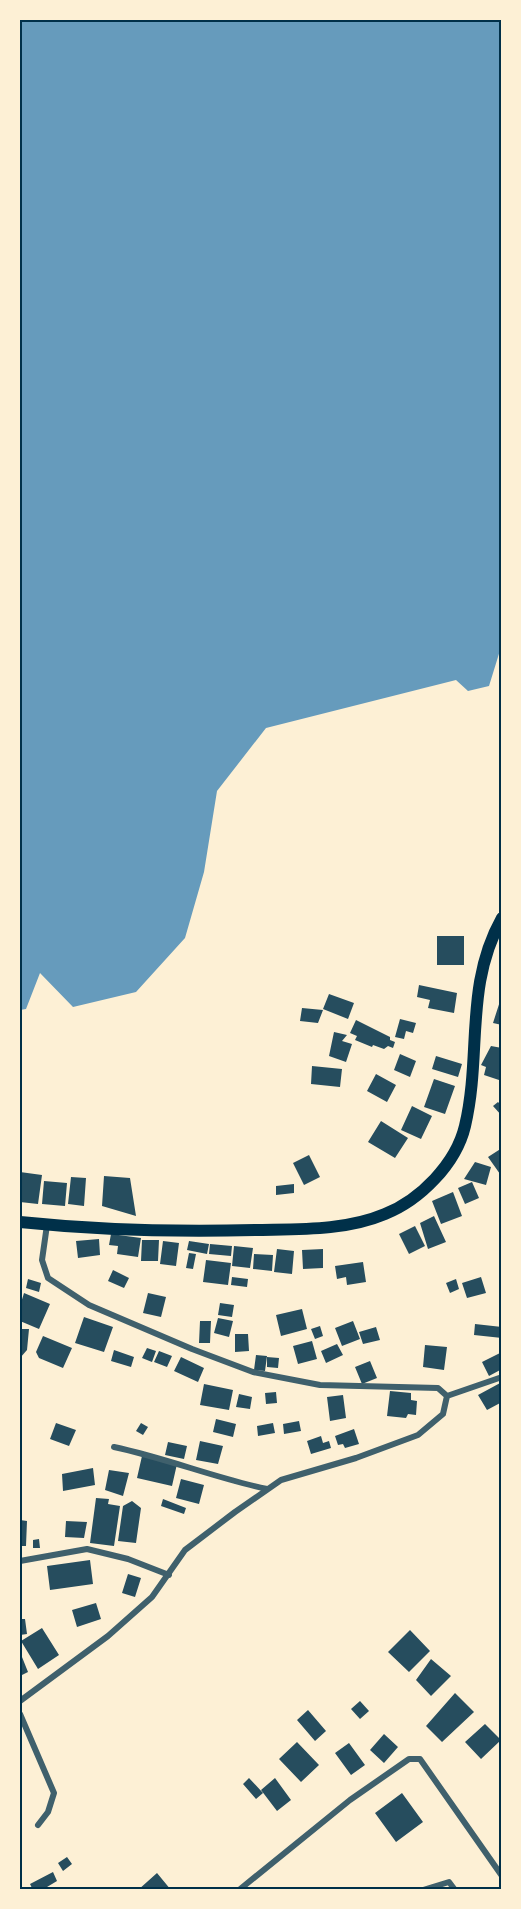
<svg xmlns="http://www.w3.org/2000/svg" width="521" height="1909" font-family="'Asap Condensed',sans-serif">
	<rect width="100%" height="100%" fill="#fdf0d5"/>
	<path fill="#669bbc" d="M 20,20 L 501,20 L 502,644 L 489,686 L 468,691 L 456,680 L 266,728 L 217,791 L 204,872 L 185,938 L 136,992 L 73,1007 L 40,973 L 26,1009 L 20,1010 Z"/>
	<path fill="#264d5e" d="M 437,936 L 464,936 L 464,965 L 437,965 Z
		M 419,985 L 457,993 L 454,1013 L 428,1008 L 430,1000 L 417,997 Z
		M 329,994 L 354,1003 L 348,1019 L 323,1009 Z
		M 502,995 L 502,1025 L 493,1023 Z
		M 302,1008 L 323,1010 L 318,1023 L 300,1021 Z
		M 400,1019 L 416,1023 L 413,1033 L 406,1031 L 404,1039 L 395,1037 Z
		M 356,1020 L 390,1037 L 390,1040 L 395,1042 L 393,1048 L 388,1046 L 384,1049 L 373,1045 L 372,1047 L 355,1040 L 357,1036 L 350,1033 Z
		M 334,1032 L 347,1035 L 342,1041 L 352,1044 L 346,1062 L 329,1056 Z
		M 491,1046 L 502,1048 L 502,1081 L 484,1075 L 486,1067 L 481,1065 Z
		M 400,1054 L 416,1061 L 410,1077 L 394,1070 Z
		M 436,1056 L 462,1064 L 458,1077 L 432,1069 Z
		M 312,1066 L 342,1069 L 340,1087 L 311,1084 Z
		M 376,1074 L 396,1085 L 387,1102 L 367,1091 Z
		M 434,1079 L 455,1086 L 445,1114 L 424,1107 Z
		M 498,1102 L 502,1106 L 502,1116 L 493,1106 Z
		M 412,1106 L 432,1116 L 421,1139 L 401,1130 Z
		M 381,1121 L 408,1138 L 395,1158 L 368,1142 Z
		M 502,1148 L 502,1173 L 500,1174 L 488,1157 Z
		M 309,1155 L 320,1177 L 304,1185 L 293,1163 Z
		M 475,1162 L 491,1167 L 486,1185 L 464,1179 Z
		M 20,1172 L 42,1175 L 38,1204 L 20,1202 Z
		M 104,1176 L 130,1178 L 136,1216 L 102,1206 Z
		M 71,1177 L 86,1178 L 84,1206 L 68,1204 Z
		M 44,1181 L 67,1183 L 65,1206 L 42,1204 Z
		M 472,1182 L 479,1198 L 465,1204 L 458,1188 Z
		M 294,1184 L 294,1193 L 276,1195 L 276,1186 Z
		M 453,1192 L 462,1216 L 441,1224 L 432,1201 Z
		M 434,1216 L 446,1242 L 428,1249 L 420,1223 Z
		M 415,1226 L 425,1246 L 409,1254 L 399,1234 Z
		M 111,1234 L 141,1238 L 138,1257 L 117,1254 L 118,1246 L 109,1245 Z
		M 99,1239 L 100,1255 L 78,1258 L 76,1241 Z
		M 142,1240 L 159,1240 L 158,1261 L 141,1261 Z
		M 163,1241 L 179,1243 L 176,1266 L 160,1264 Z
		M 189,1241 L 209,1244 L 207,1254 L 187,1250 Z
		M 210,1244 L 232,1246 L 231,1256 L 209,1254 Z
		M 234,1246 L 253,1248 L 250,1268 L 232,1266 Z
		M 277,1249 L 294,1251 L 292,1274 L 274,1272 Z
		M 323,1249 L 323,1268 L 303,1269 L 302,1250 Z
		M 189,1253 L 196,1254 L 193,1269 L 186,1268 Z
		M 254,1254 L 273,1255 L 272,1271 L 253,1269 Z
		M 206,1260 L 231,1263 L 228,1285 L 203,1282 Z
		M 363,1262 L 366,1282 L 347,1285 L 346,1277 L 337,1279 L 335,1266 Z
		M 113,1270 L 129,1278 L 124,1288 L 108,1281 Z
		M 232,1277 L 248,1279 L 247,1287 L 231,1285 Z
		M 481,1277 L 486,1293 L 467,1298 L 462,1283 Z
		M 28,1279 L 41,1283 L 39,1292 L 26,1288 Z
		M 456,1279 L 459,1289 L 450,1293 L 446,1283 Z
		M 24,1293 L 50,1304 L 39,1329 L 20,1321 L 20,1306 Z
		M 148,1293 L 166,1297 L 161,1317 L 143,1313 Z
		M 220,1303 L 234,1305 L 232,1317 L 218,1315 Z
		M 302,1309 L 307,1329 L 281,1336 L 276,1315 Z
		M 84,1317 L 113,1327 L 104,1352 L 75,1343 Z
		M 218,1318 L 233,1321 L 229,1337 L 214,1333 Z
		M 200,1321 L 211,1321 L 210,1343 L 199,1343 Z
		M 353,1321 L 360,1339 L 342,1346 L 335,1328 Z
		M 475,1324 L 502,1327 L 502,1338 L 474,1335 Z
		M 320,1326 L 323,1336 L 315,1339 L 311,1329 Z
		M 376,1327 L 380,1340 L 363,1344 L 359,1332 Z
		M 20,1329 L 29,1329 L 27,1350 L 20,1358 Z
		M 235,1334 L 248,1334 L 249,1351 L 235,1352 Z
		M 43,1336 L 72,1348 L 63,1368 L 39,1358 L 36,1352 Z
		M 312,1341 L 317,1359 L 298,1364 L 293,1346 Z
		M 337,1344 L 343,1355 L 326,1363 L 321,1351 Z
		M 425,1345 L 447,1347 L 444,1370 L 423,1367 Z
		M 147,1348 L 156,1351 L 152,1362 L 142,1358 Z
		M 114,1350 L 134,1357 L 131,1367 L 111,1361 Z
		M 159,1351 L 172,1356 L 167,1367 L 154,1362 Z
		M 502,1352 L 502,1369 L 489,1376 L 482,1362 Z
		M 256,1355 L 267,1356 L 265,1371 L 254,1370 Z
		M 181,1357 L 204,1368 L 198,1382 L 174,1371 Z
		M 267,1357 L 279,1358 L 278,1368 L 267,1367 Z
		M 370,1361 L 377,1378 L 362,1384 L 355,1367 Z
		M 502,1382 L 502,1402 L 487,1410 L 478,1395 Z
		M 204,1384 L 233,1390 L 229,1410 L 200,1405 Z
		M 390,1391 L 411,1393 L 411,1400 L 417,1401 L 416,1415 L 408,1414 L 406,1418 L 387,1416 Z
		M 276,1392 L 277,1403 L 266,1404 L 265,1393 Z
		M 239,1394 L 252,1397 L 250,1409 L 236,1407 Z
		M 343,1395 L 346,1418 L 330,1421 L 327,1397 Z
		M 216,1419 L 236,1424 L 233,1437 L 213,1432 Z
		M 299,1421 L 301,1431 L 284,1434 L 283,1424 Z
		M 56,1423 L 76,1430 L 69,1446 L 50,1439 Z
		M 141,1423 L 148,1427 L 143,1435 L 136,1431 Z
		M 273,1423 L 275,1433 L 258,1436 L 257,1426 Z
		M 354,1429 L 359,1444 L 345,1448 L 343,1444 L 338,1445 L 335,1436 Z
		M 321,1436 L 323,1443 L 329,1441 L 331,1448 L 311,1454 L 307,1441 Z
		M 200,1441 L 223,1446 L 218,1464 L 196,1460 Z
		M 168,1442 L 187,1446 L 184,1459 L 165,1455 Z
		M 142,1456 L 177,1464 L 172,1486 L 137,1478 Z
		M 93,1468 L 95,1485 L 63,1491 L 62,1474 Z
		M 109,1470 L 129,1473 L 123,1496 L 105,1490 Z
		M 181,1479 L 204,1485 L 199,1504 L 176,1498 Z
		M 96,1498 L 109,1499 L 108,1504 L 120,1506 L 114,1546 L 90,1543 Z
		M 163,1499 L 186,1508 L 184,1514 L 161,1506 Z
		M 132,1501 L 141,1508 L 136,1543 L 118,1541 L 123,1506 Z
		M 20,1520 L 27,1521 L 26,1546 L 20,1546 Z
		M 66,1521 L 87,1522 L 84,1538 L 65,1537 Z
		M 39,1539 L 40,1548 L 33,1548 L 33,1540 Z
		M 90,1560 L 93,1584 L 50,1590 L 47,1566 Z
		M 128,1574 L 141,1578 L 135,1597 L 122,1593 Z
		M 96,1603 L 101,1619 L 77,1627 L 72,1610 Z
		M 20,1619 L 25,1619 L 27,1634 L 20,1635 Z
		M 42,1628 L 59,1655 L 38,1669 L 21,1641 Z
		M 410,1630 L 430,1651 L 409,1672 L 388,1652 Z
		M 20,1652 L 28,1672 L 20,1676 Z
		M 431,1659 L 451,1676 L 431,1696 L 416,1680 Z
		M 455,1693 L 474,1712 L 442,1742 L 426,1726 Z
		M 360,1701 L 369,1711 L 360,1719 L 351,1709 Z
		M 308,1710 L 326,1731 L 315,1741 L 297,1720 Z
		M 485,1724 L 501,1740 L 481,1759 L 465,1742 Z
		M 384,1734 L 398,1747 L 384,1763 L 370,1750 Z
		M 297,1742 L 319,1765 L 301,1782 L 279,1759 Z
		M 349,1743 L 365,1765 L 351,1775 L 335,1753 Z
		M 249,1778 L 263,1793 L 256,1799 L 243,1784 Z
		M 275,1778 L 291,1800 L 277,1811 L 261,1790 Z
		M 402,1793 L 423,1822 L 396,1842 L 375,1813 Z
		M 67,1857 L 72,1864 L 63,1871 L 58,1863 Z
		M 53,1872 L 57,1881 L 42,1890 L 33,1890 L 30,1884 Z
		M 157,1873 L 171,1890 L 138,1890 Z"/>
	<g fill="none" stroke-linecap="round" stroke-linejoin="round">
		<path stroke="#3f606c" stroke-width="6" d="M 47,1225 L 42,1260 L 48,1278 L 89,1305 L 192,1349 L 253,1372 L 320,1385 L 438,1388 L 447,1396 L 502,1377
			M 114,1447 C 166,1458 215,1478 267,1489
			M 20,1561 L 87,1549 L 128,1559 L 169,1575
			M 20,1701 L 108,1636 L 152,1597 L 185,1550 L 235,1512 L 281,1480 L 356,1458 L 418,1435 L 443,1414 L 447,1396
			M 20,1714 L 54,1793 L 48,1812 L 38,1825
			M 239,1890 L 350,1800 L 409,1759 L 420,1759 L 502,1876
			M 423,1890 L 449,1882 L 455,1890"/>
		<path stroke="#003049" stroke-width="12" d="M 20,1222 C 97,1230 177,1232 255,1230 C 298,1229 345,1231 385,1214 C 420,1200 456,1164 465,1126 C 482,1054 464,986 502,918"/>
	</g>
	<rect width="521" height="1909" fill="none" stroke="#fdf0d5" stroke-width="42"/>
	<rect x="21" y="21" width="479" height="1867" fill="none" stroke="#003049" stroke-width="2"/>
</svg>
